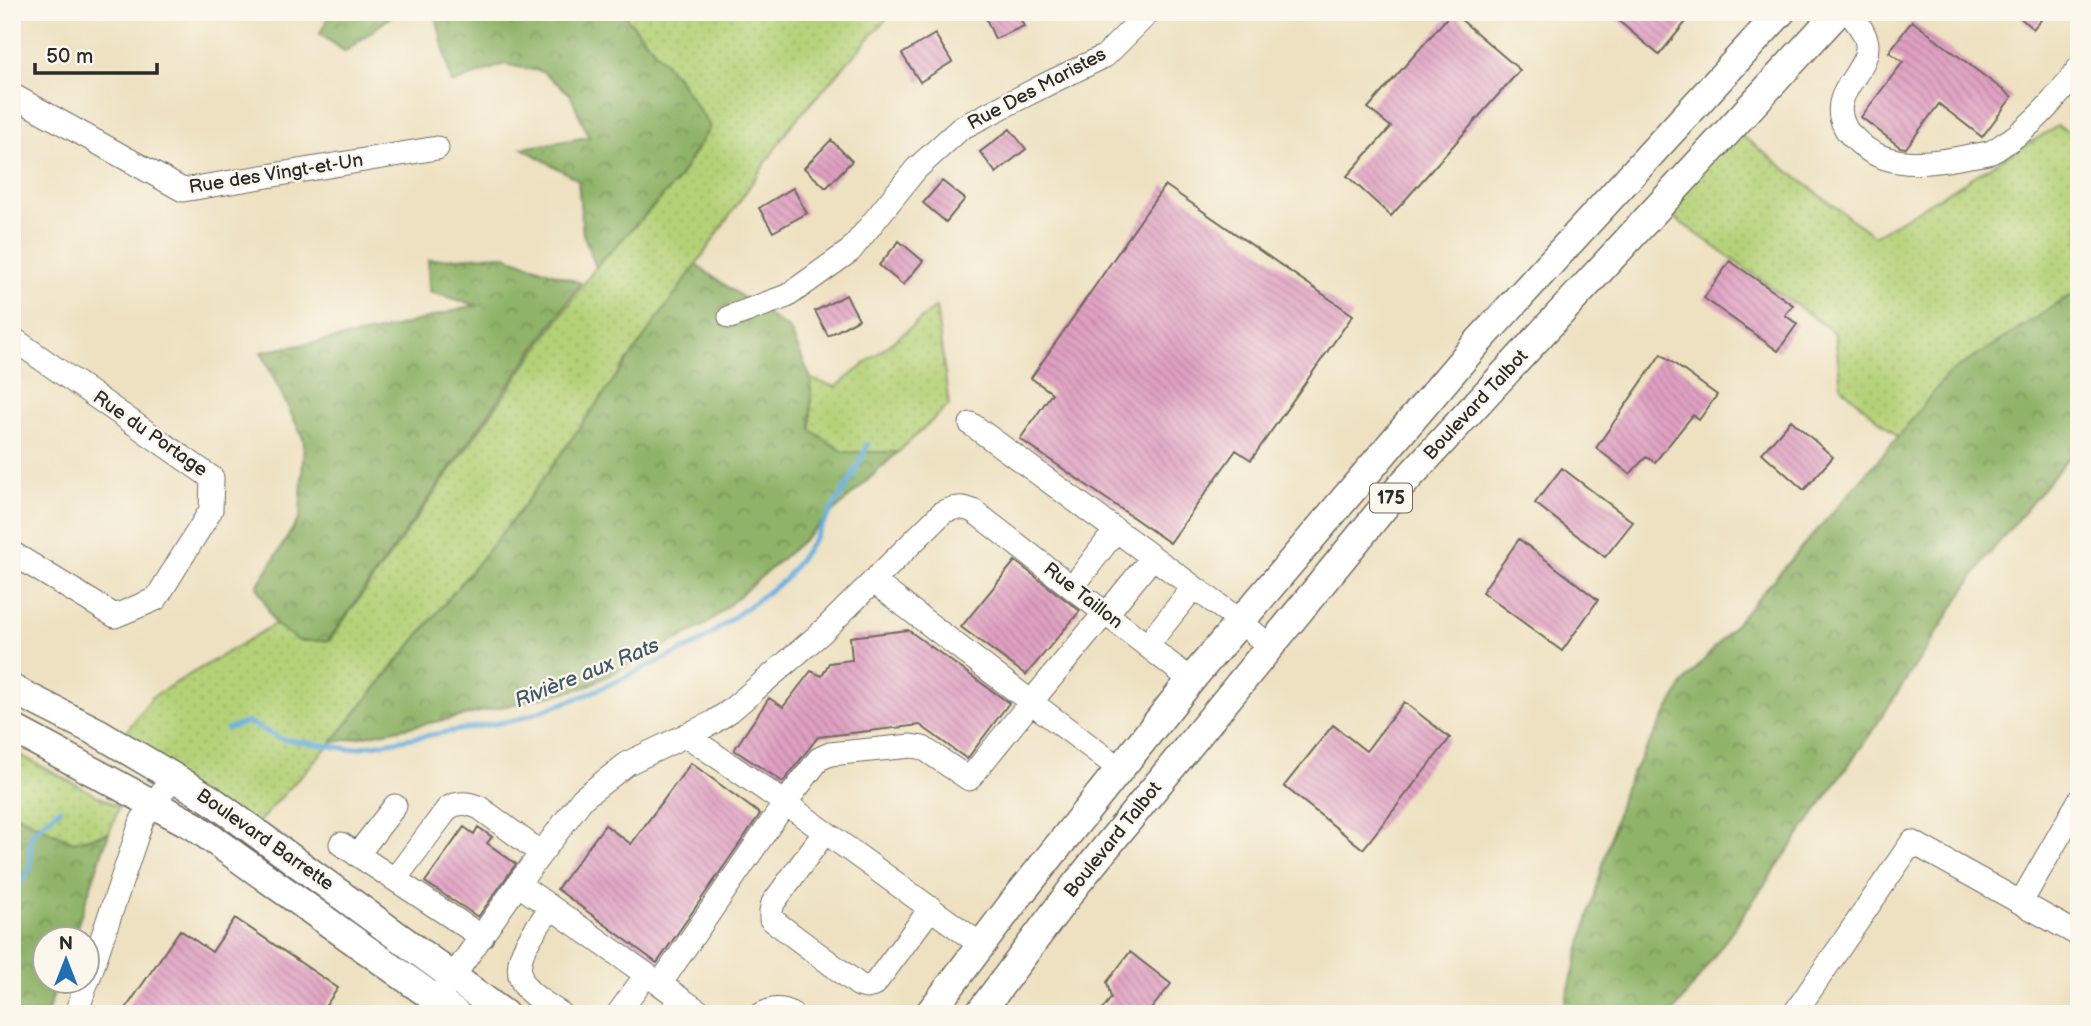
<svg xmlns="http://www.w3.org/2000/svg" width="2091" height="1026" font-family="'Balsamiq Sans',sans-serif">
	<defs>
		<pattern id="grass-dots" width="8" height="8" patternUnits="userSpaceOnUse" patternTransform="scale(1.75)"><rect width="8" height="8" fill="#b4d177"/><path d="M2 2h.1M6 6h.1" fill="none" stroke="#9bb467" stroke-width="1.8" stroke-linecap="round"/></pattern>
		<pattern id="forest-crowns" width="20" height="18" patternUnits="userSpaceOnUse" patternTransform="scale(1.75)"><rect width="20" height="18" fill="#8fb368"/><path d="M2 6a3 3 0 1 1 6 0M12 15a3 3 0 1 1 6 0" fill="none" stroke="#759256"/></pattern>
		<pattern id="building-back-hatch" width="6" height="6" patternUnits="userSpaceOnUse" patternTransform="scale(1.75)"><rect width="6" height="6" fill="#e0a0c2"/><path d="M-1 5l2 2M0 0l6 6M5-1l2 2" fill="none" stroke="#b6839e"/></pattern>
	</defs>
	<rect width="100%" height="100%" fill="#fbf7ec"/>
	<filter id="ink" filterUnits="userSpaceOnUse"><feTurbulence type="fractalNoise" baseFrequency=".0143" numOctaves="2"/><feDisplacementMap in="SourceGraphic" scale="14" xChannelSelector="R" yChannelSelector="G"/><feConvolveMatrix kernelMatrix="1 2 1 2 8 2 1 2 1" color-interpolation-filters="sRGB"/></filter>
	<filter id="wash" filterUnits="userSpaceOnUse"><feTurbulence type="fractalNoise" baseFrequency=".00686" numOctaves="4" result="noise"/><feDisplacementMap in="SourceGraphic" scale="28" xChannelSelector="R" yChannelSelector="G"/><feGaussianBlur stdDeviation="1.57" result="paint"/><feColorMatrix in="noise" values="0 0 0 0 0 0 0 0 0 0 0 0 0 0 0 0 0 1.4 0 .05"/><feComposite in="paint" operator="in"/></filter>
	<g filter="url(#wash)">
		<rect width="100%" height="100%" fill="#eee1c1"/>
		<path fill="url(#grass-dots)" stroke="#707e51" stroke-width="2" d="M 622,12 L 893,12 L 792,124 L 696,265 L 520,511 L 331,743 L 252,829 L 117,744 L 152,697 L 275,624 L 299,641 L 329,641 L 596,267 L 677,181 L 710,127 L 677,77 Z
			M 2058,126 L 2079,138 L 2079,290 L 1947,375 L 1898,437 L 1841,387 L 1835,333 L 1658,206 L 1733,129 L 1874,236 Z
			M 936,307 L 949,405 L 898,452 L 844,452 L 811,430 L 811,379 L 836,387 Z
			M 12,751 L 119,807 L 109,833 L 73,842 L 12,813 Z"/>
		<path fill="url(#forest-crowns)" stroke="#5d6f4a" stroke-width="2" d="M 330,12 L 397,12 L 345,52 L 320,34 Z
			M 435,12 L 622,12 L 677,77 L 710,127 L 677,181 L 596,267 L 583,234 L 578,180 L 522,148 L 589,137 L 570,94 L 543,72 L 504,64 L 452,84 Z
			M 502,255 L 581,283 L 328,641 L 299,641 L 275,624 L 257,586 L 300,517 L 304,440 L 261,352 L 380,331 L 476,305 L 429,292 L 428,260 Z
			M 696,265 L 790,330 L 811,379 L 811,430 L 844,452 L 898,452 L 801,542 L 707,624 L 586,687 L 454,718 L 331,743 L 520,511 Z
			M 2079,290 L 2079,445 L 1986,558 L 1869,736 L 1696,982 L 1672,1014 L 1562,1014 L 1624,788 L 1683,684 L 1898,437 L 1947,375 Z
			M 12,813 L 73,842 L 109,833 L 73,938 L 46,939 L 46,981 L 58,981 L 47,1014 L 12,1014 Z"/>
		<g fill="none" stroke-linecap="round" stroke-linejoin="round">
			<path stroke="#68afdf" stroke-width="5" d="M 227,729 L 248,722 L 281,739 L 350,749 L 516,720 L 586,695 L 699,643 L 784,580 L 810,545 L 854,474 L 868,444
				M 12,897 L 30,868 L 31,834 L 60,809
				M 12,958 L 18,962 L 12,978"/>
		</g>
		<g id="blocks">
			<path fill="url(#building-back-hatch)" d="M 983,12 L 1017,12 L 1024,26 L 995,39 Z
				M 1452,12 L 1520,70 L 1391,216 L 1347,176 L 1391,127 L 1368,108 Z
				M 1608,12 L 1694,12 L 1659,55 Z
				M 2014,12 L 2048,12 L 2033,29 Z
				M 1912,21 L 2012,97 L 1982,137 L 1939,104 L 1906,148 L 1900,147 L 1861,117 L 1903,62 L 1889,52 Z
				M 935,34 L 952,62 L 920,82 L 902,54 Z
				M 1010,129 L 1026,149 L 996,173 L 980,152 Z
				M 831,140 L 852,161 L 826,188 L 804,168 Z
				M 942,181 L 965,199 L 946,222 L 923,203 Z
				M 1165,185 L 1353,315 L 1251,460 L 1236,450 L 1170,543 L 1020,439 L 1052,393 L 1031,378 Z
				M 793,188 L 807,213 L 773,232 L 759,208 Z
				M 899,241 L 923,261 L 903,285 L 879,265 Z
				M 1730,261 L 1793,305 L 1785,315 L 1797,324 L 1778,351 L 1704,298 Z
				M 846,295 L 859,319 L 828,336 L 815,311 Z
				M 1661,354 L 1717,395 L 1699,420 L 1693,415 L 1655,462 L 1646,457 L 1630,474 L 1596,448 Z
				M 1791,420 L 1833,457 L 1804,490 L 1762,453 Z
				M 1562,468 L 1633,522 L 1605,557 L 1535,503 Z
				M 1519,539 L 1598,600 L 1562,651 L 1482,592 Z
				M 1015,561 L 1080,611 L 1026,675 L 961,627 Z
				M 908,630 L 1009,703 L 967,759 L 920,725 L 818,737 L 783,782 L 734,750 L 769,698 L 783,707 L 811,671 L 822,676 L 829,663 L 852,660 L 850,637 Z
				M 1404,702 L 1450,738 L 1363,849 L 1284,786 L 1333,725 L 1366,751 Z
				M 691,763 L 760,814 L 657,963 L 557,889 L 605,825 L 631,844 Z
				M 464,827 L 474,834 L 478,827 L 492,837 L 487,843 L 516,864 L 478,917 L 425,882 Z
				M 235,918 L 338,988 L 320,1014 L 122,1014 L 180,930 L 212,952 Z
				M 1130,952 L 1171,984 L 1147,1014 L 1099,1014 L 1111,998 L 1107,982 Z"/>
		</g>
	</g>
	<g filter="url(#ink)">
		<use href="#blocks" fill-opacity="0" stroke="#6f6b60" stroke-width="2"/>
		<g fill="none" stroke-linecap="round" stroke-linejoin="round">
			<g stroke="#6f6b60" stroke-width="25">
				<path id="minor" d="M 1849,12 C 1855,20 1863,29 1866,39 C 1875,70 1825,91 1845,127 C 1847,132 1852,136 1855,139 C 1884,170 1928,164 1965,157 C 1973,155 1983,155 1991,152 C 1997,150 2003,144 2009,141 C 2037,121 2058,96 2079,68
					M 12,95 L 183,190 L 437,148
					M 730,317 L 787,296 L 850,251 L 916,169 L 961,128 L 1051,82 L 1105,56 L 1149,12
					M 12,338 L 212,478 L 211,510 L 156,599 L 115,616 L 12,553
					M 971,424 L 1240,621 L 1270,647
					M 1078,580 L 1115,531
					M 874,582 L 1031,702 L 1105,613
					M 1113,606 L 1152,558
					M 1153,638 L 1193,588
					M 686,735 L 785,803 L 819,759 L 830,754 L 911,746 L 923,748 L 969,779 L 1031,702 L 1120,769
					M 825,832 L 773,903 L 771,911 L 771,919 L 859,985 L 866,987 L 874,985 L 931,908
					M 341,844 L 482,937
					M 357,855 L 395,806
					M 395,879 L 448,808 C 459,801 469,803 480,808 L 541,853
					M 518,884 L 583,798 L 628,763 L 712,723 L 730,711 L 821,633 L 943,512 C 955,507 962,506 975,512 L 1191,680
					M 2021,902 L 2079,801
					M 551,907 C 536,931 503,964 529,991 C 538,1000 551,1007 561,1014
					M 88,980 L 142,820 L 173,777
					M 681,999 L 703,1014
					M 76,1014 L 87,981
					M 427,1014 L 518,884 L 660,984
					M 618,1014 L 646,975
					M 671,1014 L 681,999 L 660,984 L 785,803 L 981,945
					M 762,1014 C 772,1009 781,1007 792,1014
					M 1794,1014 L 1912,842 L 2079,935"/>
			</g>
			<g stroke="#6f6b60" stroke-width="31">
				<path id="major" d="M 12,689 L 99,733 L 210,799 L 504,1014
					M 12,728 L 194,826 L 456,1014
					M 929,1014 L 1016,899 L 1195,675 L 1477,343 L 1781,12
					M 979,1014 L 1077,883 L 1401,486 L 1838,12"/>
			</g>
			<use href="#minor" stroke="#fff" stroke-width="23"/>
			<use href="#major" stroke="#fff" stroke-width="28"/>
		</g>
	</g>
	<g text-anchor="middle" dominant-baseline="central" stroke-width="5" stroke-linejoin="round" paint-order="stroke">
		<rect fill="#fbf7ec" stroke="#696865" stroke-width="2" x="1370" y="483.5" width="42" height="29" rx="5"/>
		<g font-size="18" font-weight="bold" fill="#2b2b2b">
			<text x="1391" y="498">175</text>
		</g>
		<g font-size="19" fill="#2b2b2b" stroke="#fbf7ec">
			<text transform="translate(1037 89) rotate(-28)">Rue Des Maristes</text>
			<text transform="translate(276 174) rotate(-9)">Rue des Vingt-et-Un</text>
			<text transform="translate(1476 405) rotate(-47)">Boulevard Talbot</text>
			<text transform="translate(150 434) rotate(35)">Rue du Portage</text>
			<text transform="translate(1083 596) rotate(38)">Rue Taillon</text>
			<text transform="translate(265 840) rotate(35)">Boulevard Barrette</text>
			<text transform="translate(1113 840) rotate(-51)">Boulevard Talbot</text>
		</g>
		<g font-size="21" font-style="italic" fill="#40596a" stroke="#fbf7ec">
			<text transform="translate(587 673) rotate(-22)">Rivière aux Rats</text>
		</g>
	</g>
	<rect width="2091" height="1026" fill="none" stroke="#fbf7ec" stroke-width="42"/>
	<g transform="translate(66 960)"><circle r="33" fill="#fbf7ec" stroke="#a8a59f" stroke-width="2"/>
	<path d="M0-5L12 26L0 18L-12 26Z" fill="#1f6fb2"/>
	<text y="-10" font-size="19" font-weight="bold" text-anchor="middle" fill="#2b2b2b">N</text>
	</g>
	<path d="M35 63v10h122v-10" fill="none" stroke="#2b2b2b" stroke-width="3.5"/>
	<text x="46" y="63" font-size="21" fill="#2b2b2b" stroke="#fbf7ec" stroke-width="5" paint-order="stroke">50 m</text>
</svg>
